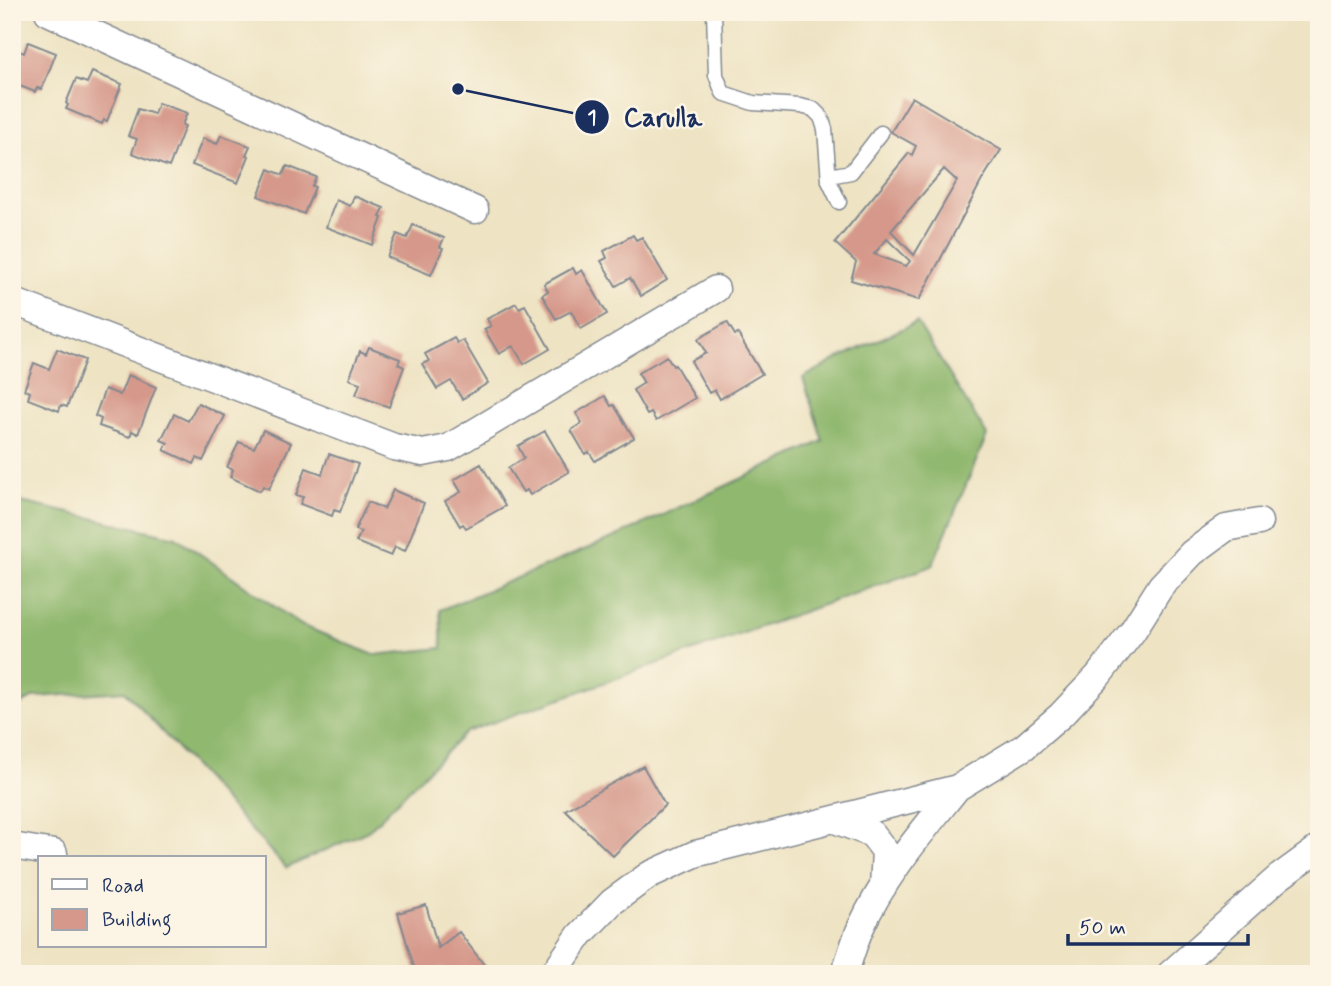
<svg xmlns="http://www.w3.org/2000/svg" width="1331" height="986" font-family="Mynerve,sans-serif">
	<rect width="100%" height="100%" fill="#fcf5e5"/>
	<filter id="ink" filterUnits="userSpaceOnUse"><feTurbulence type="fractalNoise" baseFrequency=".0143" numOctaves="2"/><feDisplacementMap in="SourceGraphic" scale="14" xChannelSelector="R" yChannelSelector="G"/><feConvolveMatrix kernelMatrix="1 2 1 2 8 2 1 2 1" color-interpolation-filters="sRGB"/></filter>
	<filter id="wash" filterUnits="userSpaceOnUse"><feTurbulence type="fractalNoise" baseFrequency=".00686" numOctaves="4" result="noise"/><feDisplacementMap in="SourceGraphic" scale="28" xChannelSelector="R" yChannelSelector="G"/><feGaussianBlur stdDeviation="1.57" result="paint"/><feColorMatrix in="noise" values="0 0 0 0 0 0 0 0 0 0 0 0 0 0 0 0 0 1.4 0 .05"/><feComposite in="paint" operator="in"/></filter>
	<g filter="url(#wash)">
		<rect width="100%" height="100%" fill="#eee3c3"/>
		<path fill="#90b86e" stroke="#567466" stroke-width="2" d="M 917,322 L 987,435 L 932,566 L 466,732 L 368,831 L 286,868 L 125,691 L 34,697 L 12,709 L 12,500 L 176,537 L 301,625 L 374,655 L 442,648 L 440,610 L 615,537 L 823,441 L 803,378 L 839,358 Z"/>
		<g id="blocks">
			<path fill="#d5988a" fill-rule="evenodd" d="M 28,42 L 56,53 L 42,89 L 37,88 L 35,92 L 12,83 L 12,48 L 24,53 Z
				M 92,72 L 122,84 L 107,121 L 104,120 L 102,124 L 66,109 L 68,105 L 66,103 L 76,79 L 87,83 Z
				M 912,97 L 1001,150 L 982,180 L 919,300 L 851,280 L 856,262 L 835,243 L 909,153 L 912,155 L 916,146 L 891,132 ZM 944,169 L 957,181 L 914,255 L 891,231 ZM 887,239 L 910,261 L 906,266 L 874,254 Z
				M 158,103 L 187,113 L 182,125 L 185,126 L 169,167 L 132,153 L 137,139 L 128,136 L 138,109 L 154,114 Z
				M 221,135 L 250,146 L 246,155 L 249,156 L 238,183 L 192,165 L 203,138 L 217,144 Z
				M 287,166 L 316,177 L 312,186 L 315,187 L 304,214 L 258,196 L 269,169 L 283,175 Z
				M 354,196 L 384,208 L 380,217 L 382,218 L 372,245 L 326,227 L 336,200 L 350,206 Z
				M 413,225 L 444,238 L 440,247 L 443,248 L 431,275 L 387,257 L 397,234 L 407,238 Z
				M 633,235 L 636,240 L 642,237 L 667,280 L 641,296 L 630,278 L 616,286 L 601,261 L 607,258 L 604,251 Z
				M 573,268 L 576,274 L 582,270 L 607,314 L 581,329 L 571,311 L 556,319 L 542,295 L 548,291 L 544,284 Z
				M 516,303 L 519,308 L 525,305 L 550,349 L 524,364 L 513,346 L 499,354 L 484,329 L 491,326 L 487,319 Z
				M 727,322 L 735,335 L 738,334 L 762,374 L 720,399 L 715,390 L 709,393 L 691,361 L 706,353 L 698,339 Z
				M 454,338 L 457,343 L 463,340 L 488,383 L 462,399 L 451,381 L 437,389 L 422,364 L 429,361 L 425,354 Z
				M 369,347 L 400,359 L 398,364 L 404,367 L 389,407 L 356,395 L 360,383 L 349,379 L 360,351 L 366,354 Z
				M 57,349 L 85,360 L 67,407 L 61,405 L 59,411 L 28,399 L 30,392 L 24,390 L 34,363 L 49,369 Z
				M 667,356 L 673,366 L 675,365 L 695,398 L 656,421 L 651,413 L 647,415 L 633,390 L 644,383 L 638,373 Z
				M 128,375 L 156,387 L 138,434 L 132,431 L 130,437 L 99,426 L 101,419 L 95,416 L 105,389 L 120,395 Z
				M 605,396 L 611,406 L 614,405 L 634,438 L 595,461 L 589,452 L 585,454 L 571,430 L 582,423 L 576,413 Z
				M 198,403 L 225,416 L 203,461 L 197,458 L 194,464 L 164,450 L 168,443 L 161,440 L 174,414 L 188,421 Z
				M 263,430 L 291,443 L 269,489 L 263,486 L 260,491 L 230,477 L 233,470 L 227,467 L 239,442 L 254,448 Z
				M 545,431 L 569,472 L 530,495 L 527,490 L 523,492 L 508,468 L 524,458 L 518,446 Z
				M 329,454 L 358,464 L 340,512 L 334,510 L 332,516 L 300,504 L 303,497 L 296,495 L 306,468 L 322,474 Z
				M 481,464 L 505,506 L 466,528 L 463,524 L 460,526 L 445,501 L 461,492 L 454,480 Z
				M 393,490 L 424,503 L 405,551 L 395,547 L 391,556 L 356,542 L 361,532 L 355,530 L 368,502 L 384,509 Z
				M 643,766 L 665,805 L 613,856 L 565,810 Z
				M 426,905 L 438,948 L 459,932 L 491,974 L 449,974 L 444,968 L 416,974 L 398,913 Z"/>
		</g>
	</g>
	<g filter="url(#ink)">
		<use href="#blocks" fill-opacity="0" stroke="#848990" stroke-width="2"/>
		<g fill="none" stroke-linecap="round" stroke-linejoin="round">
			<g stroke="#848990" stroke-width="17">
				<path id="service" d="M 714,12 L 716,75 L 723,93 L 753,103 L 800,106 L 813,109 L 821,117 L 825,129 L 829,181 L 839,202
					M 829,176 L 851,172 L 881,133"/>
			</g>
			<g stroke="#848990" stroke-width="29">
				<path id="minor" d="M 48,12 L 475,210
					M 12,301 L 394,447 L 423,453 L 448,448 L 716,289
					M 835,820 L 872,834 L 885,851 L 883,887
					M 12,846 L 54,853
					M 553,974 L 580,935 L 612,902 L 649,875 L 695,854 L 957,788 L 1024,747 L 1061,715 L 1098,676 L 1132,632 L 1161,586 L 1192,553 L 1226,528 L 1259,522
					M 844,974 C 850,959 854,942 861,927 C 884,876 922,832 957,788
					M 1170,974 L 1278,878 L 1319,848"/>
			</g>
			<use href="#service" stroke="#fff" stroke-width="14"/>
			<use href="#minor" stroke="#fff" stroke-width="26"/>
		</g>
	</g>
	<path fill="none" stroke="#1b2f5e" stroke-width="2.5" d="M458 89L592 117"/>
	<g fill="#1b2f5e" stroke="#fcf5e5" stroke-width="2.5">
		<circle cx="458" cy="89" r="7"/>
		<circle cx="592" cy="117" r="18"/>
	</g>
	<g font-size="21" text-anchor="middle" font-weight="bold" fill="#fff">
		<text x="592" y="124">1</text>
	</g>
	<g font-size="26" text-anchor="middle" font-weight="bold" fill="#1b2f5e" stroke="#fcf5e5" stroke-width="5" stroke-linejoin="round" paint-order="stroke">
		<text x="663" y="126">Carulla</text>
	</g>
	<rect width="1331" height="986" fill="none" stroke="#fcf5e5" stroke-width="42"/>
	<rect x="38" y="856" width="228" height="91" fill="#fcf5e5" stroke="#a2a6af" stroke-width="2"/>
	<rect x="52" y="879" width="35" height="10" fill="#ffffff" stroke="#a2a6af" stroke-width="2"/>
	<text x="102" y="892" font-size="21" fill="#1b2f5e">Road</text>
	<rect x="52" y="909" width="35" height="21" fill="#d5988a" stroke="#a2a6af" stroke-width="2"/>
	<text x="102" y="926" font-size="21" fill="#1b2f5e">Building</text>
	<path d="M1068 934v10h180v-10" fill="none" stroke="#1b2f5e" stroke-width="3.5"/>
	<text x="1079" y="934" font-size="21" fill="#1b2f5e" stroke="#fcf5e5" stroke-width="5" paint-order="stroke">50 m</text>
</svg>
